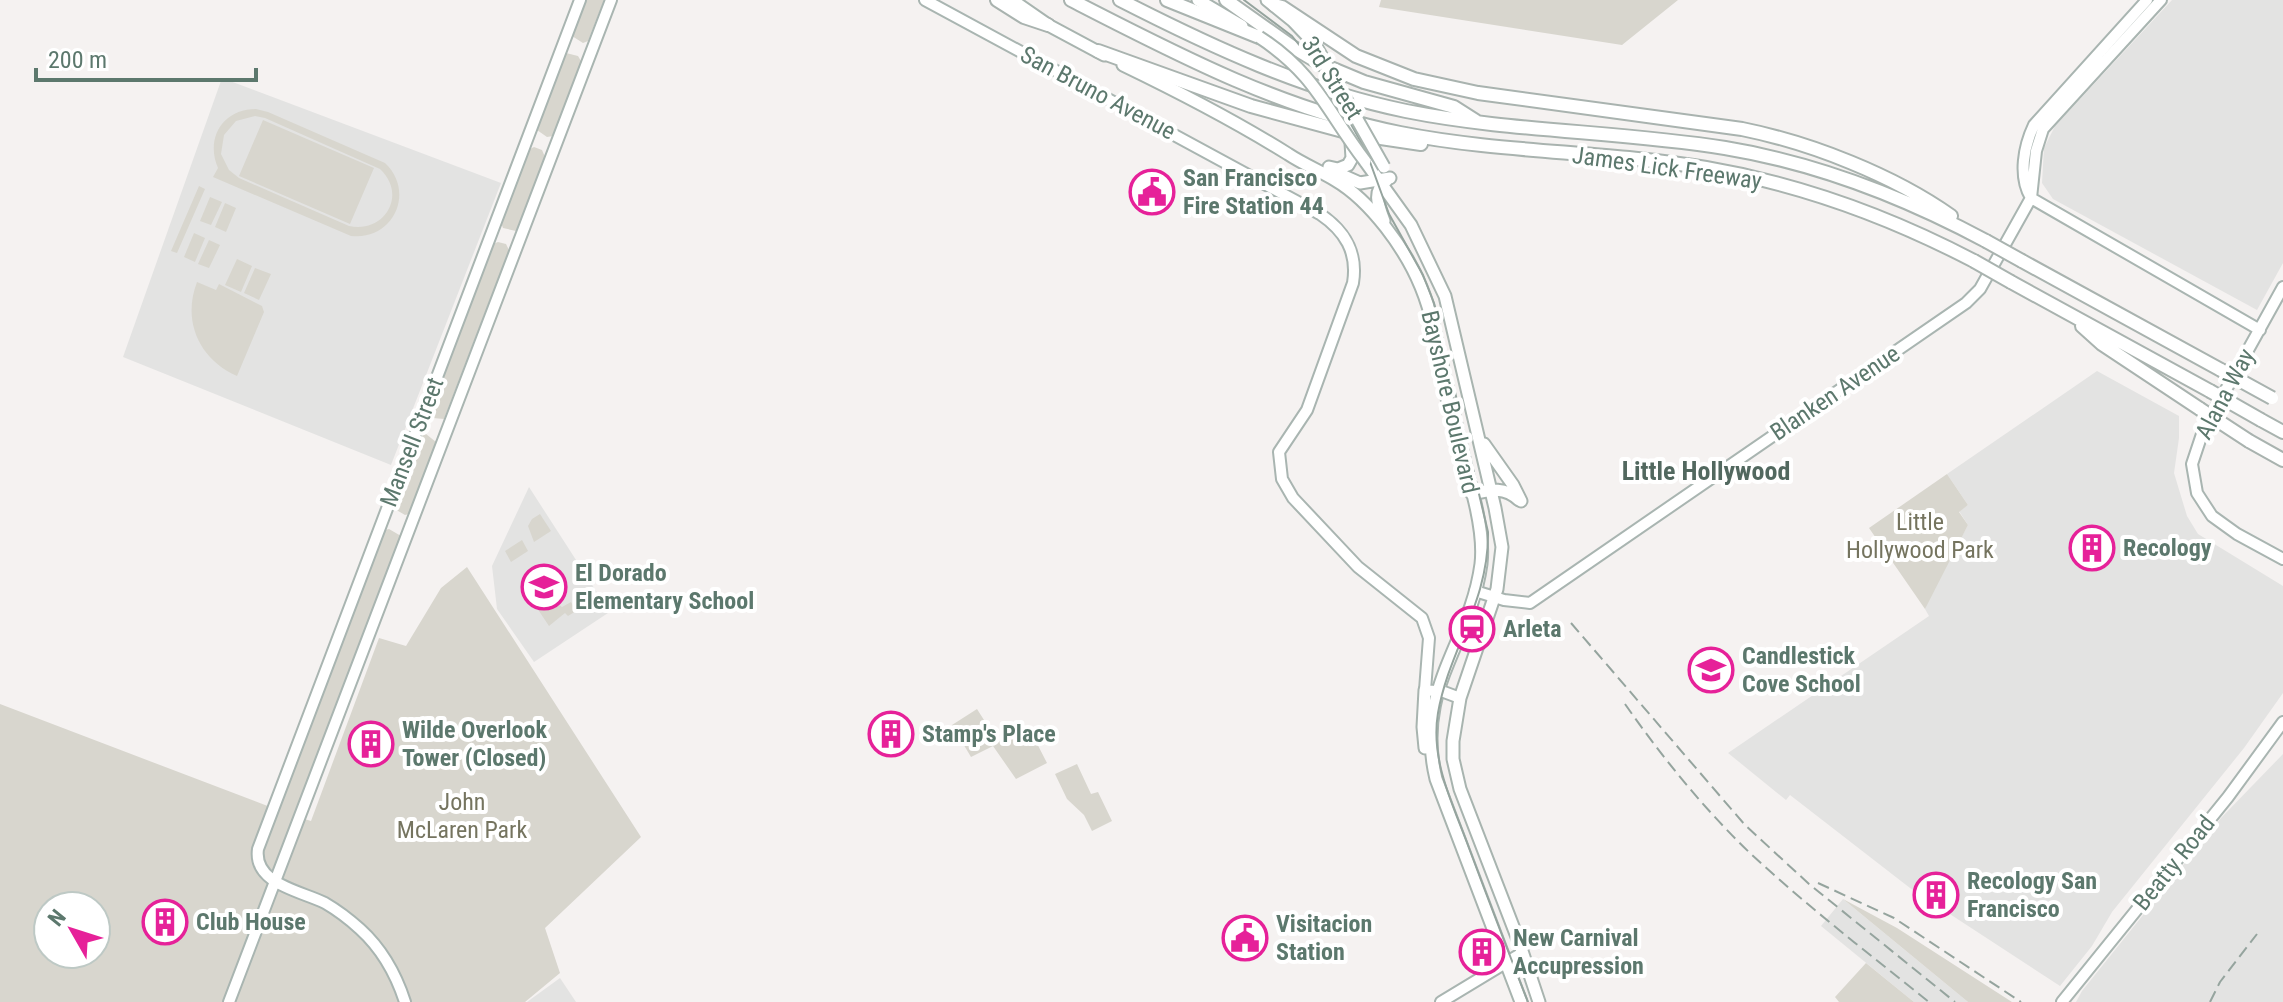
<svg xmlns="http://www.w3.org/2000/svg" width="2283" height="1002" font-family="'Roboto Condensed',sans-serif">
	<rect width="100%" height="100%" fill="#f5f2f1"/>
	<path fill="#e3e3e2" d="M 2172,0 L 2283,0 L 2283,263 L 2257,310 L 2053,199 L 2042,183 L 2044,148 L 2055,126 Z
		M 222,78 L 501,183 L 391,465 L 123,357 Z
		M 2097,371 L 2179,416 L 2179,438 L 2174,473 L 2187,516 L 2198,534 L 2283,586 L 2283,693 L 2244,748 L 2112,912 L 2092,946 L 2060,986 L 1910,888 L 1790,795 L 1786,800 L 1728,753 L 1929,616 L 1925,609 L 1929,596 L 1968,525 L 1959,511 L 1968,505 L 1947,474 Z
		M 529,487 L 607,608 L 608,613 L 534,662 L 497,609 L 492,566 Z
		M 2283,754 L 2283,1002 L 2076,1002 L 2082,991 L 2221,818 Z
		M 1843,899 L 1968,1002 L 1914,1002 L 1821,926 Z
		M 560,978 L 576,1002 L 527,1002 Z"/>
	<path fill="#d8d6ce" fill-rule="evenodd" d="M 586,0 L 604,0 L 588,41 L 583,43 L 572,36 Z
		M 1381,0 L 1678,0 L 1622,45 L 1379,7 Z
		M 566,53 L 578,56 L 581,61 L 553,136 L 547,137 L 537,130 Z
		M 256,109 L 268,112 L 385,163 C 416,192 393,241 351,236 L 213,177 L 218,168 C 205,138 223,109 256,109 ZM 255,116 L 265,118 L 380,169 C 408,195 384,234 349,226 L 239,178 L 229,170 L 221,154 L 224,135 L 236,121 Z
		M 263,120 L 374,168 L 350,224 L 239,176 Z
		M 534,147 L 542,150 L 545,157 L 516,231 L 503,228 L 501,223 L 530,149 Z
		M 199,186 L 205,189 L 177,253 L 171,251 Z
		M 210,197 L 222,202 L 211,225 L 200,221 Z
		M 225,203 L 236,208 L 226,232 L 215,227 Z
		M 194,233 L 205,238 L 195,262 L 184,257 Z
		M 209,240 L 220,245 L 209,268 L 198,264 Z
		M 498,242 L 506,244 L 509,250 L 444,419 L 433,418 L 429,413 L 493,244 Z
		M 237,259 L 252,266 L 241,292 L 225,285 Z
		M 255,268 L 271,274 L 259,300 L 244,293 Z
		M 197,282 L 216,290 L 219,284 L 262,306 L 264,312 L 237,376 C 199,359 182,321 197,282 Z
		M 426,434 L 436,442 L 409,514 L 405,515 L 393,508 L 421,436 Z
		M 1947,474 L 1968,505 L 1959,512 L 1968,525 L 1925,609 L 1869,528 Z
		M 540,514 L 551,531 L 534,542 L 528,526 L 532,519 Z
		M 389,529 L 401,536 L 295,816 L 311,821 L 379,638 L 406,646 L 441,588 L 467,567 L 641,837 L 545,928 L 560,973 L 525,1002 L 0,1002 L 0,704 L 278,810 L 385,530 ZM 48,906 L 96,906 L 96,954 L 48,954 Z
		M 522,540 L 528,551 L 511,562 L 505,551 Z
		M 549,601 L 555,602 L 562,607 L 571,602 L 576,611 L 568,616 L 565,613 L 549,626 L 537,608 Z
		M 977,709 L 998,742 L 1029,728 L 1047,763 L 1016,779 L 993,746 L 971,757 L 952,725 Z
		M 1077,764 L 1091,794 L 1098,792 L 1112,821 L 1092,831 L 1084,815 L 1067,799 L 1055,774 Z
		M 1843,899 L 1897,928 L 2012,1002 L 1968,1002 Z
		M 1866,963 L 1914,1002 L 1839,1002 L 1835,997 Z"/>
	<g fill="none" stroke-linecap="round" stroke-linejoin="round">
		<g stroke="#a9b5b1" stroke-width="14">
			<path id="secondary" d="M 925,0 L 1320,214 C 1345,231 1358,252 1353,283 L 1307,410 L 1279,452 L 1282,479 L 1293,498 L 1358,567 L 1422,618 L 1429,638 L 1425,690 L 1444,692 L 1460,698
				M 2147,0 L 2034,125 C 2024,146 2018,176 2031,198 L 2260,330
				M 2283,287 L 2203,431 L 2192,464 L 2197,493 L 2212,516 L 2237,534 L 2283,559
				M 1475,591 L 1504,600 L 1530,603 L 1966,303 L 1980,289 L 2031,198 L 2036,151 L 2043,129 L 2161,0
				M 229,1002 L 611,0
				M 405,1002 C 396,974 382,949 360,929 C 349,919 337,910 325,903 C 301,891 253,884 258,849 L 580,0
				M 1441,1002 L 1522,953
				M 2062,1002 L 2228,797 L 2283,722"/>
		</g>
		<g stroke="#a8b4af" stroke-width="15">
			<path id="primary" d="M 1012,0 L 1048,25 L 1104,55
				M 1198,0 L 1242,26
				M 1267,0 L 1293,21 L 1314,43
				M 1123,65 C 1179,92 1235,121 1288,154 C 1303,164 1320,171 1335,180 C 1371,201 1406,250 1421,287 C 1438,328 1441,374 1451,417 C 1462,460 1486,521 1481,564 C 1470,645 1414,688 1436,779 L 1521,1002
				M 1365,161 L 1411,225 L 1445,296 L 1495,508 L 1502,547 L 1497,589 L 1460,698 L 1453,741 L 1453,759 L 1460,789 L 1519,942 L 1539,1002
				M 1329,167 L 1338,169 L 1348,165 L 1352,158 L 1351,143
				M 1333,171 L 1360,183 L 1390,178
				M 1384,221 C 1378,205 1372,191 1387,180
				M 1484,444 L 1513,485 L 1521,501
				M 1472,494 C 1490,490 1504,486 1519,500
				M 1425,748 L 1423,727 L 1425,690"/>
		</g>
		<g stroke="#a9b3af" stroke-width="16">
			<path id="highway" d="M 997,0 L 1024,17 L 1048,25
				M 1071,0 C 1178,55 1281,109 1400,133 C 1501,153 1605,151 1706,168 C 1800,184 1890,217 1974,261
				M 1120,0 C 1212,47 1304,90 1406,111 C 1511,132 1619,131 1725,148 C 1816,163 1904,197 1986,241
				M 1167,0 L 1259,37
				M 1226,0 L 1291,46 L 1321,64 L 1364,82 L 1454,107 L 1476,121
				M 1274,5 L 1282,7 L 1356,56 L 1414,79 L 1478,93 L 1742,129 C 1811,143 1893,175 1951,216
				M 1098,51 L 1251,106 L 1354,134 L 1421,144
				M 2022,261 L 2221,370
				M 2011,282 L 2210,391
				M 2082,326 L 2102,344 L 2200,409
				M 2261,420 L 2283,432
				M 2249,441 L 2283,460"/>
		</g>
		<use href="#secondary" stroke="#fff" stroke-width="10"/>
		<use href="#primary" stroke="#fff" stroke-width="11"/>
		<use href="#highway" stroke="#fff" stroke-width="12"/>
		<path stroke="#95a49e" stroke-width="2" d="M 1244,0 L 1292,36 L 1324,76 L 1366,151 L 1389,214 L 1423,275 L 1434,303 L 1488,532 C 1489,602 1449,649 1438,713 C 1430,761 1453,804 1469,848 C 1488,899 1508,951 1528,1002"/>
		<path stroke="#95a49e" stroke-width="2" stroke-dasharray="12 6" stroke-linecap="butt" d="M 1571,623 L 1745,825 L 1809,884 L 1955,1002
			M 1625,704 C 1662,757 1704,809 1751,854 C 1807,906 1869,954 1929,1002
			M 1818,883 L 1894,918 L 2021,1002
			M 2210,1002 L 2220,982 L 2257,934"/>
		<g stroke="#a8b4af" stroke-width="15" stroke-linecap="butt">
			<path id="primary-bridge" d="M 1259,37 C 1316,74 1326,110 1365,161
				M 1314,43 L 1384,167"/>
		</g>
		<g stroke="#a9b3af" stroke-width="16" stroke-linecap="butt">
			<path id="highway-bridge" d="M 1986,241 L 2022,261
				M 1974,261 L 2011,282
				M 2221,370 L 2272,398
				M 2210,391 L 2261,420
				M 2200,409 L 2249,441"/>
		</g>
		<use href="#primary-bridge" stroke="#fff" stroke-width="11"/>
		<use href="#highway-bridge" stroke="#fff" stroke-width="12"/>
	</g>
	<defs>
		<g id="civic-ring" transform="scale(2.3)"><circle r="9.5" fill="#fff" stroke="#e62199" stroke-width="1.5"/><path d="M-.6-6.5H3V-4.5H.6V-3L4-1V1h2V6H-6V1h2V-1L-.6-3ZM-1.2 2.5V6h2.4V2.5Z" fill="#e62199"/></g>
		<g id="building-ring" transform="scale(2.3)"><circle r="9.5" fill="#fff" stroke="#e62199" stroke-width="1.5"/><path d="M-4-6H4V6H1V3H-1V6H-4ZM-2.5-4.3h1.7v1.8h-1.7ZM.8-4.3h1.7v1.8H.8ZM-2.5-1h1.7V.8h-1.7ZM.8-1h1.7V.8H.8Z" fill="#e62199"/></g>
		<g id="school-ring" transform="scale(2.3)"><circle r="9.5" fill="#fff" stroke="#e62199" stroke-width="1.5"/><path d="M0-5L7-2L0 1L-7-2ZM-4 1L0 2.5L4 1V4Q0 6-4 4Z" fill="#e62199"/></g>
		<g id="station-ring" transform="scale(2.3)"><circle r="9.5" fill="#fff" stroke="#e62199" stroke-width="1.5"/><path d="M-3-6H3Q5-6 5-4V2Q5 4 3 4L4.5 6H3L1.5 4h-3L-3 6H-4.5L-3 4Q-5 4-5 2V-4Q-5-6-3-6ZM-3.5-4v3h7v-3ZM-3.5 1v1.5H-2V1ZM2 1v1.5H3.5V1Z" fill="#e62199"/></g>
	</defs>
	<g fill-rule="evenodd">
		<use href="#civic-ring" x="1152" y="192"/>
		<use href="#building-ring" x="2092" y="548"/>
		<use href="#school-ring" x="544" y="587"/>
		<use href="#station-ring" x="1472" y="629"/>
		<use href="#school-ring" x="1711" y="670"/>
		<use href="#building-ring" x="891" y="734"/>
		<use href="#building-ring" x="371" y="744"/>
		<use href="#building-ring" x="1936" y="895"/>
		<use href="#building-ring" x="165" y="922"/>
		<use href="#civic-ring" x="1245" y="938"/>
		<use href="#building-ring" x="1482" y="952"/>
	</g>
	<g text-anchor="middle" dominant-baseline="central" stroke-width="8" stroke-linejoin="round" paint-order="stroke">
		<g font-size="24" fill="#5c786d" stroke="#fff">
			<text transform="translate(1332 78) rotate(58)">3rd Street</text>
			<text transform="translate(1098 93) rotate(28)">San Bruno Avenue</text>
			<text transform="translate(1667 168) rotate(8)">James Lick Freeway</text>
			<text transform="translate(1835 393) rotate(-34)">Blanken Avenue</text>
			<text transform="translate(2225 394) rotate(-62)">Alana Way</text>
			<text transform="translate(1450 402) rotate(77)">Bayshore Boulevard</text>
			<text transform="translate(412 442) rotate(-69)">Mansell Street</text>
			<text transform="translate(2174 863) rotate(-51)">Beatty Road</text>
		</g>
		<g font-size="24" font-weight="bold" fill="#5c786d" stroke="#fff" text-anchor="start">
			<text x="1183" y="178">San Francisco<tspan x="1183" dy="28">Fire Station 44</tspan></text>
			<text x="2123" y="548">Recology</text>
			<text x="575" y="573">El Dorado<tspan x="575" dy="28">Elementary School</tspan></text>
			<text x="1503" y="629">Arleta</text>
			<text x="1742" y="656">Candlestick<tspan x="1742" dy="28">Cove School</tspan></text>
			<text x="402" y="730">Wilde Overlook<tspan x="402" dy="28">Tower (Closed)</tspan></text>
			<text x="922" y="734">Stamp's Place</text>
			<text x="1967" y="881">Recology San<tspan x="1967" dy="28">Francisco</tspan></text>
			<text x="196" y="922">Club House</text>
			<text x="1276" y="924">Visitacion<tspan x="1276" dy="28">Station</tspan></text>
			<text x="1513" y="938">New Carnival<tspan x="1513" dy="28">Accupression</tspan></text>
		</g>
		<g font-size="24" fill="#75745f" stroke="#fff">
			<text x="1920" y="522">Little<tspan x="1920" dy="28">Hollywood Park</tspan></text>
			<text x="462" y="802">John<tspan x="462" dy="28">McLaren Park</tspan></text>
		</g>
		<g font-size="26" font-weight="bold" fill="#52685f" stroke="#fff">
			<text x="1706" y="471">Little Hollywood</text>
		</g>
	</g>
	<g transform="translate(72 930) rotate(309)"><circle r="38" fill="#ffffff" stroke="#bec9c5" stroke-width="2"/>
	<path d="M0-6L14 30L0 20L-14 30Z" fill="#e62199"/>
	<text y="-12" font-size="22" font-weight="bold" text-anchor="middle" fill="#5c786d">N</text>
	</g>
	<path d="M36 68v12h220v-12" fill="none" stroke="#5c786d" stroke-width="4"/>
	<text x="48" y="68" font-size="24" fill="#5c786d" stroke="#ffffff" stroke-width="6" paint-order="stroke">200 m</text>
</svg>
